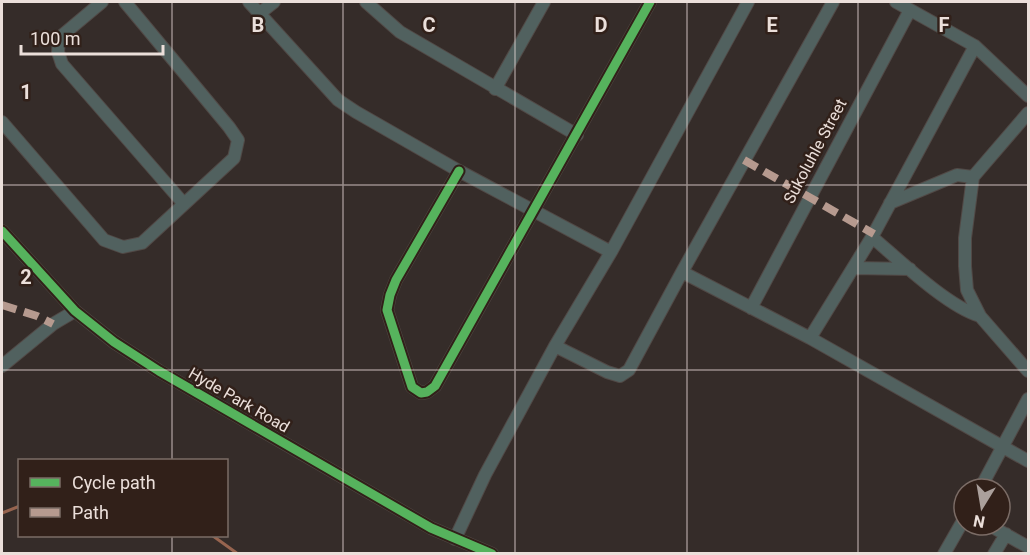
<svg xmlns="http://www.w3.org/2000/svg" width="1030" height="555" font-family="Roboto,sans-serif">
	<rect width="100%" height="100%" fill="#352c29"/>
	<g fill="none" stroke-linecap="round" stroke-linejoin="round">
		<path stroke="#97644f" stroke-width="3" d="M 2,513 L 20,506
			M 213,536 L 238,554"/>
		<g stroke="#514946" stroke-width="14">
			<path id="minor" d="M 102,2 L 59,38 L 58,52 L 62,64 L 184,204
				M 249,2 L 338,100 L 356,112 L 459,171 L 611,252
				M 366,2 L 400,32 L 577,135
				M 896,2 L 975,46 L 1028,96
				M 260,13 L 274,2
				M 495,89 L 544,2
				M 1028,113 L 973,177 L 965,238 L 965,266 L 967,290 L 980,316 L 1028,371
				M 2,122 L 104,240 L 123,247 L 142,243 L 234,158 L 238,140 L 229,127 L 125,2
				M 459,171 L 396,280 L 390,295 L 387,310 L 412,387 L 421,393 L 427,392 L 435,386 L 650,2
				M 890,203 L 957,175 L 973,177
				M 2,231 L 75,311 L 114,342 L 159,371 L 431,528 L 492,554
				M 872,237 C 898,259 948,307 980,316
				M 854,268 L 910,269
				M 682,272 L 810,338 L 872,237 L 975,46
				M 751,308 L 910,10
				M 810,338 L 1028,461
				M 555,346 L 607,372 L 620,376 L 629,370 L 682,272 L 833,2
				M 2,366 L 53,324 L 75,311
				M 980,489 L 1028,399
				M 989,525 L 1028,547
				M 455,539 L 485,475 L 555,346 L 611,252 L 748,2
				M 944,554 L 964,519
				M 994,554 L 1006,534"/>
		</g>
		<use href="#minor" stroke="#51615f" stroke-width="12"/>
		<path stroke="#b69a8f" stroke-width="8" stroke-dasharray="15 8" stroke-linecap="butt" d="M 744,160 L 874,234
			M 2,305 L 37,316 L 53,324"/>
		<g stroke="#312019" stroke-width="13">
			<path id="cycleway" d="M 459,171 L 396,280 L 390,295 L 387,310 L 412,387 L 421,393 L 427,392 L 435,386 L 650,2
				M 2,231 L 75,311 L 114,342 L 159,371 L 431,528 L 492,554"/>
		</g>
		<use href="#cycleway" stroke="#56b35d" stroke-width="9"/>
	</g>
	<path fill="none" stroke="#ebdfda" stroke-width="1.5" stroke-opacity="0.55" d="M 172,2 L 172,460M 343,2 L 343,554M 515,2 L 515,554M 687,2 L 687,554M 858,2 L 858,554M 2,185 L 1028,185M 2,370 L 1028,370M 172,536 L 172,554"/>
	<g text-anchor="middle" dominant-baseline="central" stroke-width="5" stroke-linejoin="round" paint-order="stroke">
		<g font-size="16" fill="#ebdfda" stroke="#312019">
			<text transform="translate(815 151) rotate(-62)">Sukoluhle Street</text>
			<text transform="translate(239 400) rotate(30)">Hyde Park Road</text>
		</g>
	</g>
	<g font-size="20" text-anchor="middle" font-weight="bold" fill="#ebdfda" stroke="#312019" stroke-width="5" stroke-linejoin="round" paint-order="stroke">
		<text x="258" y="32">B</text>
		<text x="429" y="32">C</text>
		<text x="601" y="32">D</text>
		<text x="772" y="32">E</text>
		<text x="944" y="32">F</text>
		<text x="26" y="99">1</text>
		<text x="26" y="284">2</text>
	</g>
	<rect width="1030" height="555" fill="none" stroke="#ebdfda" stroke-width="6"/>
	<rect x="18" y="459" width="210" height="78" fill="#312019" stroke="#7b6c66" stroke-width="1.5"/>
	<rect x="30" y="478" width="30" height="9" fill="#56b35d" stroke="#7b6c66" stroke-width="1.5"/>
	<text x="72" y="489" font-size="18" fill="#ebdfda">Cycle path</text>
	<rect x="30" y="508" width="30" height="9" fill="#b69a8f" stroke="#7b6c66" stroke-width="1.5"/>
	<text x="72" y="519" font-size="18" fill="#ebdfda">Path</text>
	<g transform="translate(982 507) rotate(191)"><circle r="28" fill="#312019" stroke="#7b6c66" stroke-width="1.5"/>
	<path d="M0-4.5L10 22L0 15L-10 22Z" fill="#aba09c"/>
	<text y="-9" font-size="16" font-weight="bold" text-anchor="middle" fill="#ebdfda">N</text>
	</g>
	<path d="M21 45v9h142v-9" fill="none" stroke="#ebdfda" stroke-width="3"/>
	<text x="30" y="45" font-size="18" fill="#ebdfda" stroke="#312019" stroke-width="4.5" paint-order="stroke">100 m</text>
</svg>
